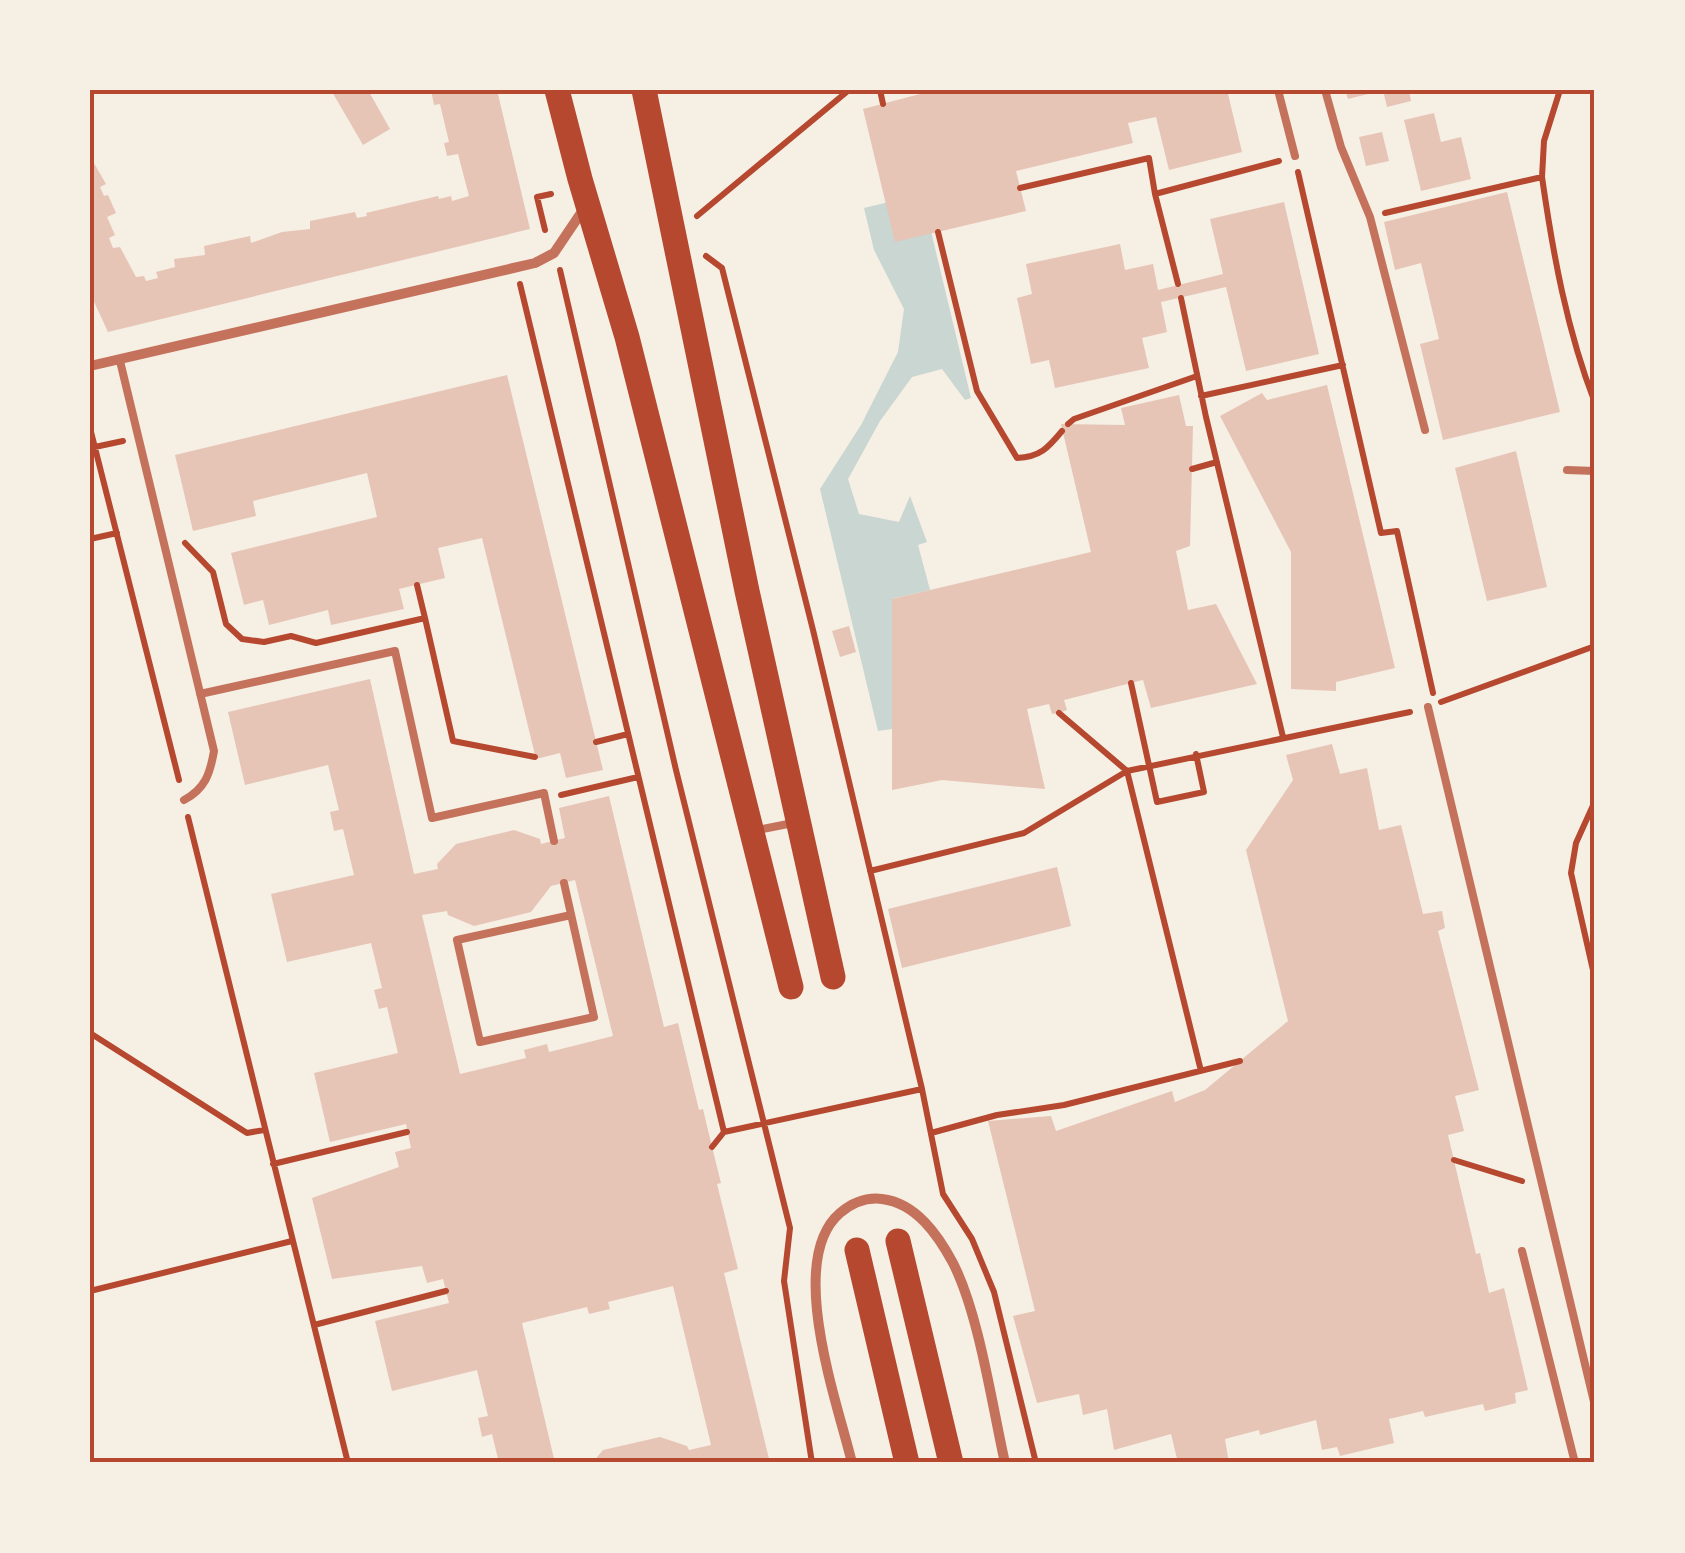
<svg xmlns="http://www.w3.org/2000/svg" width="1685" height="1553" font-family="Barlow,sans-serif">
	<rect width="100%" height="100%" fill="#f6efe4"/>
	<path fill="#c9d6d2" d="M 922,194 L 971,398 L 965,400 L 942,369 L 912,377 L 880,421 L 848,479 L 859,514 L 899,522 L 910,496 L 927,542 L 918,545 L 930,590 L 892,599 L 892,729 L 878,731 L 820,489 L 861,425 L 898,352 L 904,309 L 874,250 L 864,208 Z"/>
	<path fill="#e6c5b7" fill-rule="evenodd" d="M 331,90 L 368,90 L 390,129 L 363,145 Z
		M 431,90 L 497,90 L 530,229 L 108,332 L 90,293 L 90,147 L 94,157 L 91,158 L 106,184 L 100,187 L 104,196 L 108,195 L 116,213 L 107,217 L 115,235 L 109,238 L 113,248 L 120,247 L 136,277 L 144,276 L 146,281 L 158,278 L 156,272 L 175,267 L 174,259 L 205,255 L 204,246 L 250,236 L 251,243 L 282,232 L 310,229 L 310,221 L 355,212 L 357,218 L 367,216 L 366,213 L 438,196 L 439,199 L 451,196 L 452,201 L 469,196 L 458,154 L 447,156 L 444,143 L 449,142 L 440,104 L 434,105 Z
		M 935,90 L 1227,90 L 1242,152 L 1169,170 L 1156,117 L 1128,123 L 1133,143 L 1016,171 L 1026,211 L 895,242 L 863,109 Z
		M 1345,90 L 1380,90 L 1380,91 L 1348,99 Z
		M 1383,90 L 1409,90 L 1411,101 L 1387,107 Z
		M 1434,113 L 1441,142 L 1461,137 L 1471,179 L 1421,191 L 1404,120 Z
		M 1382,132 L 1389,161 L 1366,166 L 1359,137 Z
		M 1507,192 L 1560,412 L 1443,440 L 1420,344 L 1439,339 L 1421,263 L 1395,270 L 1384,222 Z
		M 1284,202 L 1319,354 L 1246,371 L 1226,287 L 1161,302 L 1167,332 L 1142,338 L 1149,368 L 1055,388 L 1049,360 L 1031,364 L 1017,298 L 1032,294 L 1026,264 L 1120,244 L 1125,270 L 1153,264 L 1158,290 L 1223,274 L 1210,219 Z
		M 507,375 L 603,770 L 566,778 L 560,753 L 536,759 L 482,538 L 438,548 L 445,578 L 399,589 L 404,609 L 331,625 L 328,610 L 269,625 L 263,600 L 244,605 L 231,553 L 377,517 L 367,473 L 253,501 L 256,516 L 193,531 L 175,455 Z
		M 1327,385 L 1395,668 L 1336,682 L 1336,691 L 1291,689 L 1291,552 L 1220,416 L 1262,393 L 1267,400 Z
		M 1179,395 L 1186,426 L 1193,426 L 1190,546 L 1176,551 L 1188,610 L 1216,604 L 1257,684 L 1151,708 L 1143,680 L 1064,700 L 1067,710 L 1059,713 L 1052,714 L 1049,704 L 1027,709 L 1045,789 L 942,780 L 892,790 L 892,599 L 1091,552 L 1061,424 L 1125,425 L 1121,408 Z
		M 1516,451 L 1547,587 L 1487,601 L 1455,468 Z
		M 849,626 L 856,652 L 840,657 L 832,631 Z
		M 370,679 L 414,874 L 438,869 L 437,864 L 456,844 L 514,830 L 540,839 L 541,844 L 565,838 L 559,808 L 609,796 L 664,1027 L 678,1023 L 699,1110 L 703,1109 L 712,1147 L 721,1183 L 717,1184 L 738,1269 L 724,1273 L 770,1463 L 592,1463 L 603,1450 L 660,1437 L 687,1446 L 689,1450 L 711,1445 L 673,1286 L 608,1302 L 610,1309 L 589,1314 L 587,1307 L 522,1323 L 555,1463 L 499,1463 L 492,1434 L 482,1437 L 478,1418 L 488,1416 L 477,1370 L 392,1391 L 375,1321 L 449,1303 L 443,1279 L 427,1283 L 422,1266 L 332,1279 L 312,1198 L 399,1167 L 395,1152 L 411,1148 L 406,1124 L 330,1142 L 314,1073 L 398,1053 L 387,1007 L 379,1009 L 374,990 L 382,988 L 371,943 L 287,962 L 271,894 L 354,875 L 343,829 L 334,831 L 330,812 L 339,810 L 328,765 L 245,785 L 228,712 ZM 575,880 L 613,1036 L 549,1052 L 547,1044 L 524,1050 L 526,1058 L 460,1074 L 422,915 L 447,911 L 448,915 L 474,926 L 531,912 L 551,886 Z
		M 1332,744 L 1340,774 L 1367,768 L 1379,830 L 1401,825 L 1423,914 L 1442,911 L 1445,928 L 1438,931 L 1479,1090 L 1455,1096 L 1464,1131 L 1448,1135 L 1476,1254 L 1480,1253 L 1489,1293 L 1504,1288 L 1528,1390 L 1515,1393 L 1516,1403 L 1485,1411 L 1483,1404 L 1425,1417 L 1423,1411 L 1389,1419 L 1394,1443 L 1340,1456 L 1337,1447 L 1322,1450 L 1316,1420 L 1260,1435 L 1259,1430 L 1225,1439 L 1229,1463 L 1178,1463 L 1171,1434 L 1114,1450 L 1107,1409 L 1083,1415 L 1079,1394 L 1037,1403 L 1013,1316 L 1035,1311 L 988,1121 L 1051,1116 L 1056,1131 L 1172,1091 L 1175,1102 L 1205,1090 L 1288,1021 L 1246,850 L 1293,780 L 1286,755 Z
		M 1057,867 L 1071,926 L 902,968 L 888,909 Z"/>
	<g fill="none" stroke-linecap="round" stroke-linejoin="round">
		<path stroke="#b5482f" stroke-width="6" d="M 880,90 L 883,104
			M 1298,172 L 1381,533 L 1397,531 L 1433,693
			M 1542,177 L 1544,141 L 1560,90
			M 1020,188 L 1149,158 L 1155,194
			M 1385,213 L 1542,177 C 1553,254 1567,331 1595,403
			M 697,216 L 849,90
			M 545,230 L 537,197 L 551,194
			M 938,232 L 977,391 L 1017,458 C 1040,457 1048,448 1062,431
			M 706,256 L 722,268 L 813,630 L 922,1089 L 943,1194 L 972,1239 L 994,1292 L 1036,1463
			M 560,270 L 676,770 L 790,1228 L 784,1281 L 812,1463
			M 520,284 L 724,1132 L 922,1089
			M 1178,284 L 1155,194 L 1279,161
			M 1181,298 L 1206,417 L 1283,737
			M 1201,396 L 1343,365
			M 1068,424 L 1074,419 L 1197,376
			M 90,428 L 179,780
			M 90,448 L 123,441
			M 1192,469 L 1217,462
			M 90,539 L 117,533
			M 185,543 L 213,572 L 226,624 L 242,639 L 264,642 L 291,636 L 316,643 L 425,618 L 453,741 L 535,757
			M 417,585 L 425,618
			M 1131,683 L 1157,802 L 1204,792 L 1196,754
			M 1441,702 L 1595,646
			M 1059,713 L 1127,771 L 1201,1071
			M 596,742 L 628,734
			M 561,795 L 638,777
			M 1595,801 L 1576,843 L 1571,873 L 1595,979
			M 188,817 L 348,1463
			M 870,871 L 1024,833 L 1127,771 L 1410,712
			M 90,1033 L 247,1133 L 264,1130
			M 931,1133 L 997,1115 L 1064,1105 L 1240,1061
			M 712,1147 L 724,1132
			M 1454,1160 L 1522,1181
			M 273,1164 L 407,1132
			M 90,1291 L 292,1241
			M 314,1325 L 446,1291"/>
		<path stroke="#c5725c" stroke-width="8" d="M 1278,90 L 1295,156
			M 1325,90 L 1341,147 L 1370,217 L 1425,430
			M 120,361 L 214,751 C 210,774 205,789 184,800
			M 1567,470 L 1595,471
			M 200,694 L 395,651 L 432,818 L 544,793 L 554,841
			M 1428,707 L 1595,1406
			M 758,830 L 793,823
			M 564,883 L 594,1017 L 480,1042 L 457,940 L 571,915
			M 1522,1251 L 1575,1463"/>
		<path stroke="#c5725c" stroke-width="10" d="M 90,366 L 535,263 L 554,253 L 585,207
			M 852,1463 C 838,1404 785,1260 840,1213 C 852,1203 866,1197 882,1199 C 916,1203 938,1235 953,1263 C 979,1314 992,1405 1005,1463"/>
		<path stroke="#b5482f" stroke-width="25" d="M 557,90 L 580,179 L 627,337 L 791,987
			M 644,90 L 747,591 L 833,977
			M 898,1241 L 951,1463
			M 857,1250 L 907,1463"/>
	</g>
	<rect width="1685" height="1553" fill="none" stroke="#f6efe4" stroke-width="185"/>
	<rect x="92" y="92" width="1500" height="1368" fill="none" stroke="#b5482f" stroke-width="4"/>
</svg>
